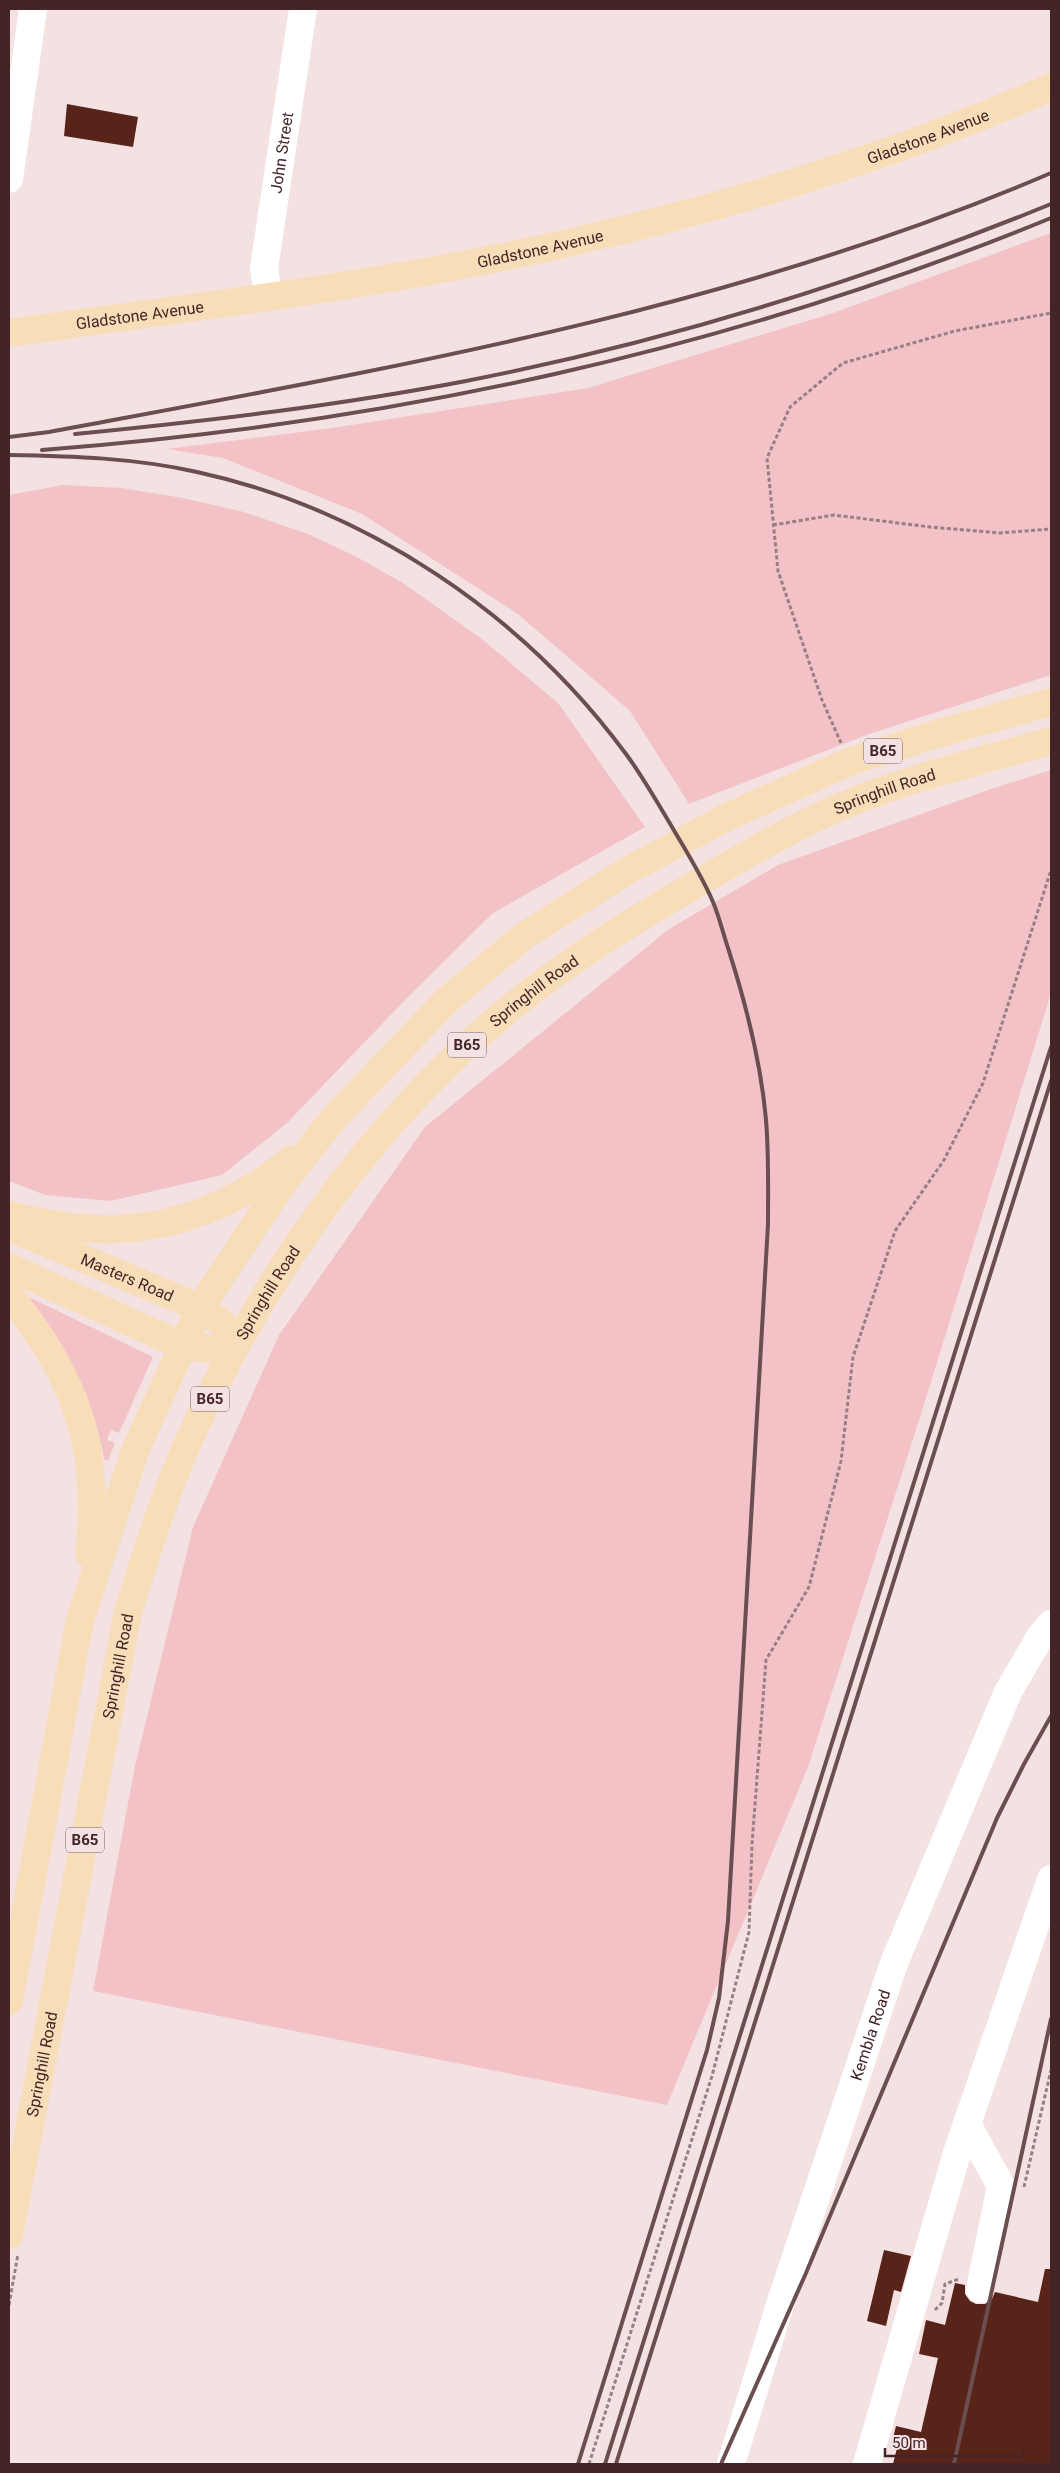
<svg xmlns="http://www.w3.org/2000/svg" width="1060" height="2473" font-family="Roboto,sans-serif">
	<rect width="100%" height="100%" fill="#f4e2e3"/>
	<path fill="#f3c2c6" d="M 1051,233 L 1051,675 L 869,734 L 689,804 L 630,711 L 518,614 L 362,514 L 223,458 L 167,449 L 332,428 L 588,388 L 833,313 Z
		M 63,485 L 122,488 L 183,498 L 244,512 L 308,534 L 355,556 L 403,583 L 482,639 L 558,703 L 645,827 L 493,913 L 406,999 L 287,1123 L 222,1175 L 111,1201 L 45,1195 L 9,1181 L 9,495 Z
		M 1051,770 L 1051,992 L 1048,1003 L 922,1411 L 808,1767 L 667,2105 L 93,1991 L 135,1766 L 193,1527 L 279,1335 L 425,1127 L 669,929 L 778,865 L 994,788 Z
		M 31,1298 L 153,1357 L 119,1433 L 111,1430 L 107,1440 L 115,1443 L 108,1461 L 104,1459 C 92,1393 70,1354 30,1301 Z"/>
	<path fill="#582419" d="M 67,104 L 138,117 L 133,147 L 64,136 Z
		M 884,2250 L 911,2256 L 901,2292 L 894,2290 L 886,2326 L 867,2321 Z
		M 1045,2269 L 1051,2269 L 1051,2464 L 893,2464 L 898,2444 L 892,2442 L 896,2426 L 921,2432 L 938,2358 L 919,2354 L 926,2320 L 945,2325 L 955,2283 L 965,2285 L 965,2294 L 970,2301 L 976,2304 L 985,2304 L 992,2299 L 995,2292 L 1038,2302 Z"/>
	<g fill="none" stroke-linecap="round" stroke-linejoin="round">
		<path stroke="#987f82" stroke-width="3" stroke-dasharray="4 2.5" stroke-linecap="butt" d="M 773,525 L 834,515 L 930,527 L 1000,533 L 1051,529
			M 841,743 L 822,700 L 778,571 L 767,458 L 790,407 L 843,363 L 955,331 L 1051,313
			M 1024,2187 L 1051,2070
			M 9,2305 L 18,2254
			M 935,2310 L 942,2303 L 945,2284 L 959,2279
			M 589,2464 L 712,2076 L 749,1932 L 752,1844 L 766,1660 L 809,1587 L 841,1461 L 853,1357 L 895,1231 L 944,1160 L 983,1083 L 1051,870"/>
		<g stroke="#fff" stroke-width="28">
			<path d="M 9,179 L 33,9"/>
			<path id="s1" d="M 268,296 L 264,268 L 303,9"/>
			<path d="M 967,2124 L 1001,2186 L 980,2289"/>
			<path id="s2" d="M 731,2464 L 779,2308 L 894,1963 L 1008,1692 L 1040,1637 L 1051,1624"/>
			<path d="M 867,2464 L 957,2153 L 1051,1879"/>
		</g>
		<g stroke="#f8ddb9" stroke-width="28">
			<path id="s3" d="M 9,333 C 155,312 302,295 447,268 C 653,229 859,172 1051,87"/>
			<path d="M 9,1215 C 88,1235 154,1237 229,1200 C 250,1189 272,1176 290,1160"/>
			<path id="s4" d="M 16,1230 L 200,1308 L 221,1322 L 237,1342"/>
			<path d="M 9,1267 L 183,1346 L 212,1349 L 236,1345"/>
			<path d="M 9,1295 C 76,1376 101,1448 89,1554"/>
			<path d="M 9,2001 L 80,1620 L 135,1451 L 200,1308 L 282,1184 L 334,1118 L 447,1000 L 524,936 L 625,872 L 727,817 L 849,762 L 936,734 L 1051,702"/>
			<path id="s5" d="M 9,2235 L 128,1612 C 145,1558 161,1505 183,1454 C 248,1303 348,1155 469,1044 C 535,982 615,931 693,886 C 741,858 789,829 840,807 C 908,778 980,761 1051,741"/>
		</g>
		<path stroke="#6a4e50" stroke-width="4" d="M 75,434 C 206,421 336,406 466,381 C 666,342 862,281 1051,204
			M 9,437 L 49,432 C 391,368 729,311 1051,173
			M 42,450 C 392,423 726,351 1051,218
			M 9,455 C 71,456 136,458 197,472 C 367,509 523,614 626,754 C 643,777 657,802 672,827 C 686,851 702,876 713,902 C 719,916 723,933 728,948 C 746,1004 761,1062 766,1120 C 769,1155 768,1190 768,1224 L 728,1921 L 719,1998 L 707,2050 L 578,2464
			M 605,2464 L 1051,1047
			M 616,2464 L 1051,1081
			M 721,2464 L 806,2273 L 997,1818 L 1024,1764 L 1051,1716
			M 954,2464 L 1051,2019"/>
	</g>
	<g text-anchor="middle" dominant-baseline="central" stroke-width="5" stroke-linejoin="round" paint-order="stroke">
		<g fill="#f4e2e3" stroke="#785d5f" stroke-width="1">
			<rect x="864" y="738.5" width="38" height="25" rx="4"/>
			<rect x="448" y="1032.5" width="38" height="25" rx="4"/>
			<rect x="191" y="1386.5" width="38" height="25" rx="4"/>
			<rect x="66" y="1827.5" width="38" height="25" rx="4"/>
		</g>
		<g font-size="15" font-weight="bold" fill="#432427">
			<text x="883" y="751">B65</text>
			<text x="467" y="1045">B65</text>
			<text x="210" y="1399">B65</text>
			<text x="85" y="1840">B65</text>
		</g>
		<g font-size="16" fill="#432427" stroke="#f4e2e3">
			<text stroke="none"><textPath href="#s3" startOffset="942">Gladstone Avenue</textPath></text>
			<text stroke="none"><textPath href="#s1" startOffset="145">John Street</textPath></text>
			<text stroke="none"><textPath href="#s3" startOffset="538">Gladstone Avenue</textPath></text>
			<text stroke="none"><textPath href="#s3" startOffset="132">Gladstone Avenue</textPath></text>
			<text stroke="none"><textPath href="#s5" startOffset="1794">Springhill Road</textPath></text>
			<text stroke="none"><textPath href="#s5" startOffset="1389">Springhill Road</textPath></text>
			<text stroke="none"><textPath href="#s4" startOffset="121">Masters Road</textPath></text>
			<text stroke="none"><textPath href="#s5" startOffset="984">Springhill Road</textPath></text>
			<text stroke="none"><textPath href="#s5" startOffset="579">Springhill Road</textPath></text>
			<text stroke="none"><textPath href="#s2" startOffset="451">Kembla Road</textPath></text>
			<text stroke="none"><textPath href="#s5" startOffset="174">Springhill Road</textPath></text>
		</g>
	</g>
	<rect width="1060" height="2473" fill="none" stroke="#432427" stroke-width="20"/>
	<path d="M885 2448v8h138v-8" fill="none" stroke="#432427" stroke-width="2.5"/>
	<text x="892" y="2448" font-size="15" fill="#432427" stroke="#f4e2e3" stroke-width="4" paint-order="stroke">50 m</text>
</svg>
